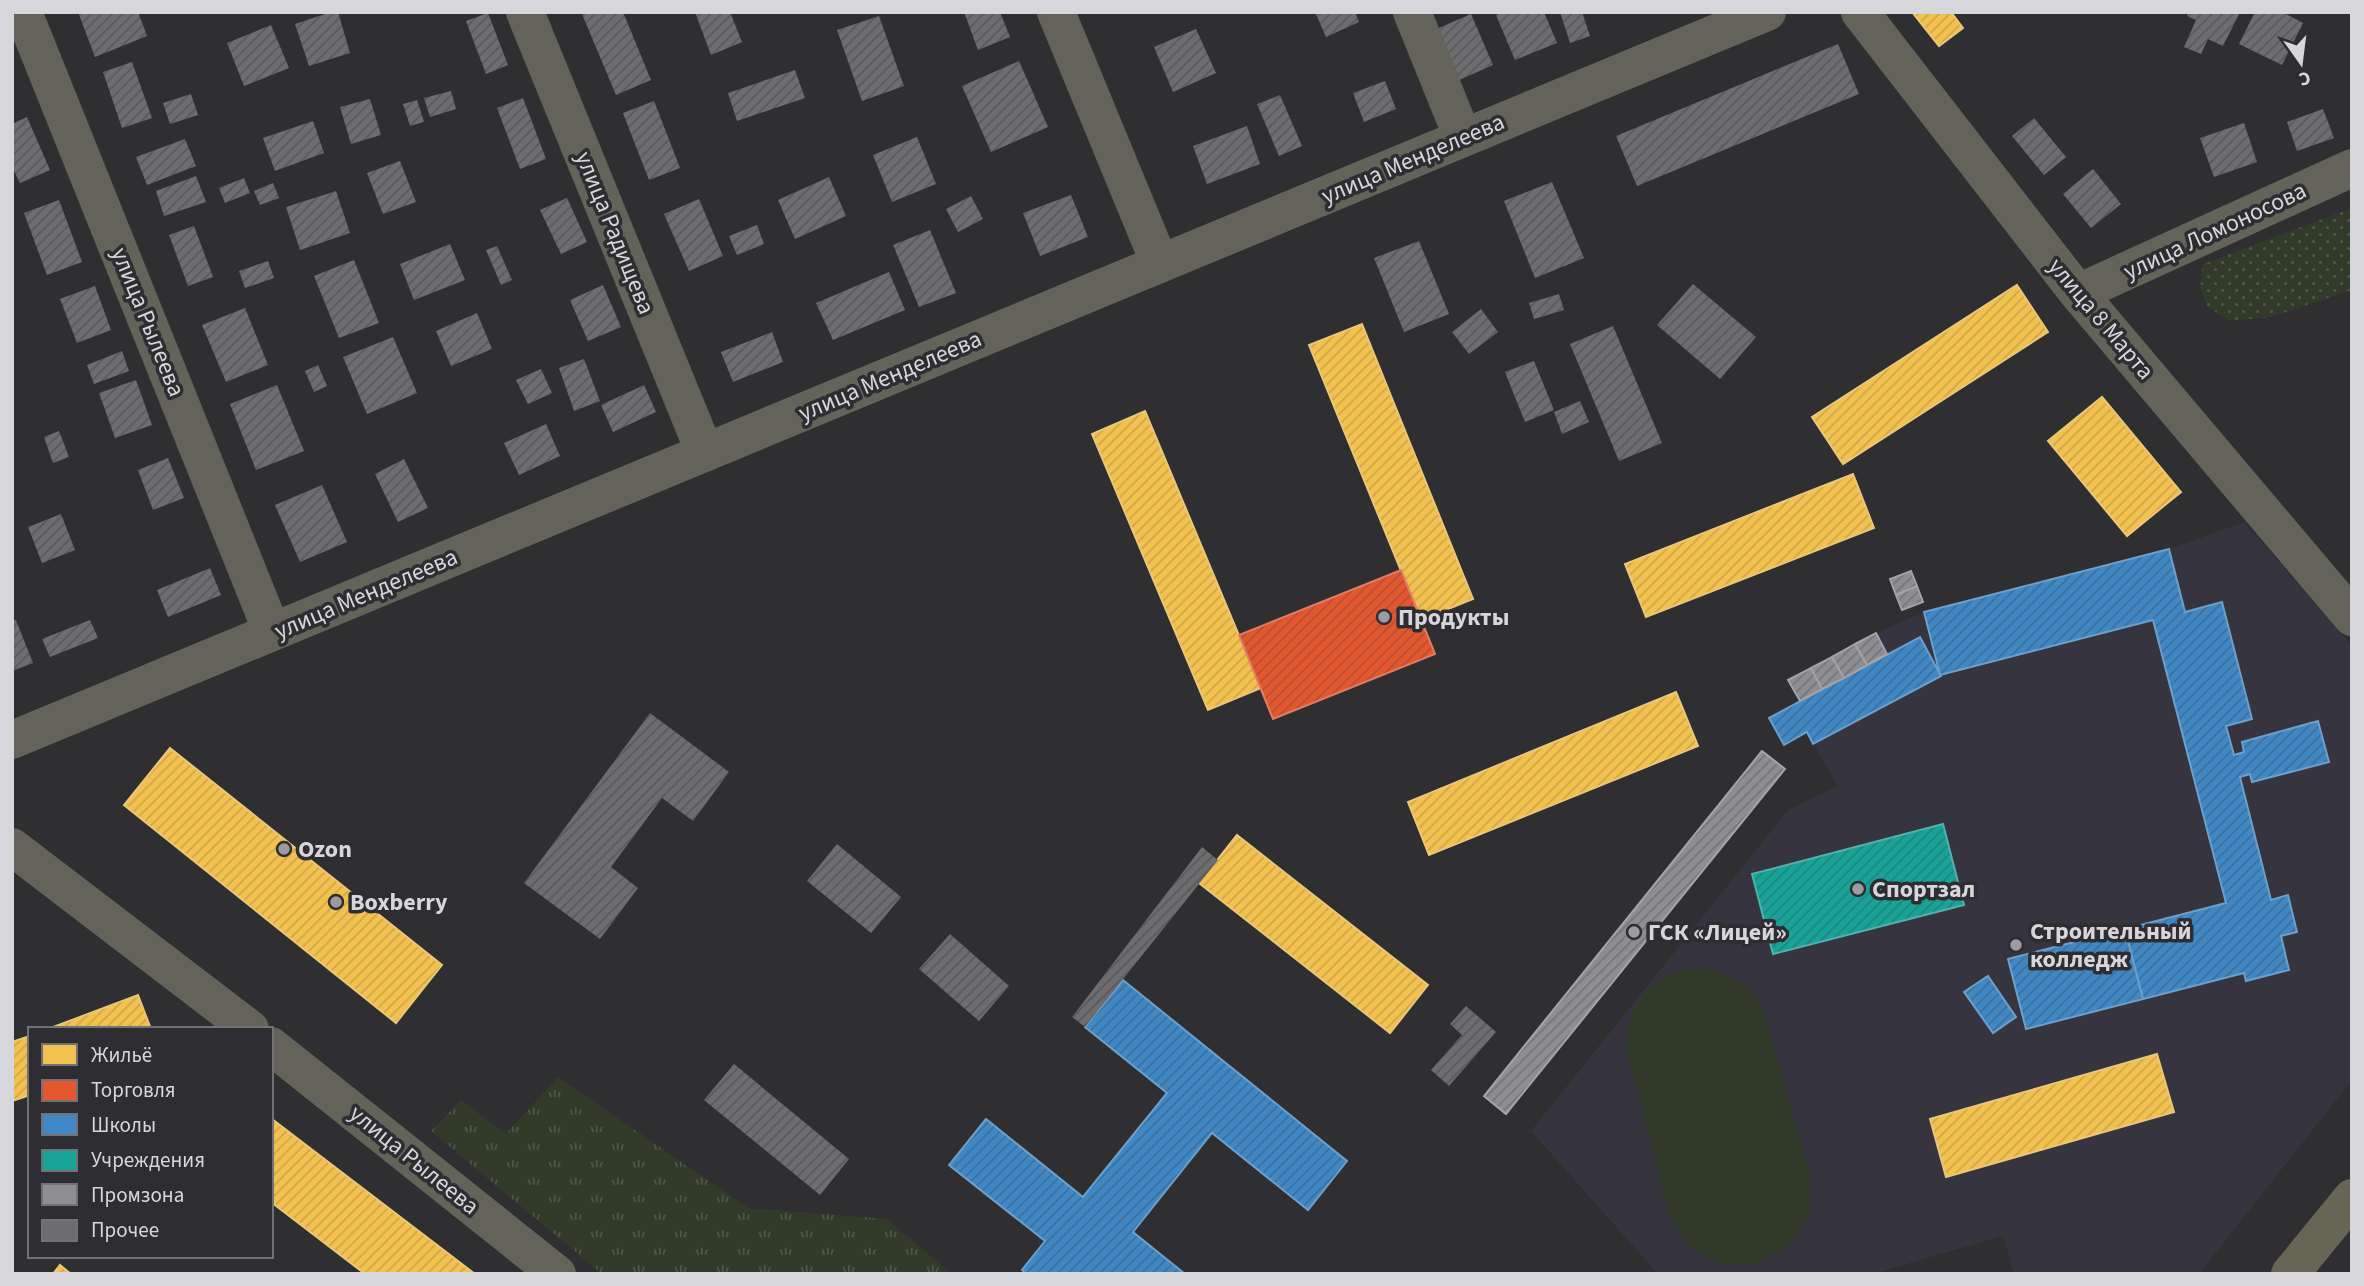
<svg xmlns="http://www.w3.org/2000/svg" width="2364" height="1286" font-family="'Source Sans 3',sans-serif">
	<defs>
		<pattern id="grass-tufts" width="24" height="20" patternUnits="userSpaceOnUse" patternTransform="scale(1.75)"><rect width="24" height="20" fill="#323b2a"/><path d="M3 7l-1-3M5 7V3M7 7l1-3M15 17l-1-3M17 17v-4M19 17l1-3" fill="none" stroke="#4f5748"/></pattern>
		<pattern id="park-dots" width="8" height="8" patternUnits="userSpaceOnUse" patternTransform="scale(1.75)"><rect width="8" height="8" fill="#323b2a"/><path d="M2 2h.1M6 6h.1" fill="none" stroke="#4f5748" stroke-width="1.8" stroke-linecap="round"/></pattern>
		<pattern id="homes-hatch" width="6" height="6" patternUnits="userSpaceOnUse" patternTransform="scale(1.75)"><rect width="6" height="6" fill="#f2c14e"/><path d="M-1 1l2-2M0 6l6-6M5 7l2-2" fill="none" stroke="#cea74b"/></pattern>
		<pattern id="shops-hatch" width="6" height="6" patternUnits="userSpaceOnUse" patternTransform="scale(1.75)"><rect width="6" height="6" fill="#e4572e"/><path d="M-1 1l2-2M0 6l6-6M5 7l2-2" fill="none" stroke="#b35034"/></pattern>
		<pattern id="schools-hatch" width="6" height="6" patternUnits="userSpaceOnUse" patternTransform="scale(1.75)"><rect width="6" height="6" fill="#3f88c5"/><path d="M-1 1l2-2M0 6l6-6M5 7l2-2" fill="none" stroke="#3f6f97"/></pattern>
		<pattern id="public-hatch" width="6" height="6" patternUnits="userSpaceOnUse" patternTransform="scale(1.75)"><rect width="6" height="6" fill="#17a398"/><path d="M-1 1l2-2M0 6l6-6M5 7l2-2" fill="none" stroke="#23857e"/></pattern>
		<pattern id="industry-hatch" width="6" height="6" patternUnits="userSpaceOnUse" patternTransform="scale(1.75)"><rect width="6" height="6" fill="#8d8d92"/><path d="M-1 1l2-2M0 6l6-6M5 7l2-2" fill="none" stroke="#76767a"/></pattern>
		<pattern id="building-hatch" width="6" height="6" patternUnits="userSpaceOnUse" patternTransform="scale(1.75)"><rect width="6" height="6" fill="#6d6c6e"/><path d="M-1 1l2-2M0 6l6-6M5 7l2-2" fill="none" stroke="#59585a"/></pattern>
	</defs>
	<rect width="100%" height="100%" fill="#2f2e31"/>
	<path fill="#36353f" d="M 2244,522 L 2352,646 L 2352,1080 L 2199,1274 L 2014,1274 L 2003,1236 L 1872,1274 L 1658,1274 L 1531,1131 L 1788,810 L 1838,786 L 1807,733 L 1784,745 L 1769,718 L 1800,701 L 1788,680 L 1876,633 L 1924,612 L 2169,549 Z"/>
	<path fill="url(#grass-tufts)" d="M 558,1077 L 748,1208 L 887,1219 L 952,1274 L 602,1274 L 431,1131 L 461,1100 L 506,1134 Z"/>
	<path fill="url(#park-dots)" d="M 2352,208 L 2352,290 L 2271,317 L 2230,321 L 2208,307 L 2200,288 L 2203,264 Z"/>
	<path fill="#323b2a" d="M 1701,968 C 1731,974 1742,981 1762,1004 L 1811,1178 L 1809,1215 L 1789,1246 L 1757,1264 L 1720,1264 L 1688,1246 L 1669,1214 L 1626,1047 C 1630,996 1651,975 1701,968 Z"/>
	<path fill="url(#homes-hatch)" stroke="#eac778" stroke-width="2" d="M 1912,12 L 1951,12 L 1963,28 L 1939,46 Z
		M 2017,285 L 2048,332 L 1843,464 L 1812,417 Z
		M 1362,324 L 1473,599 L 1421,620 L 1309,345 Z
		M 2102,397 L 2181,492 L 2127,536 L 2048,441 Z
		M 1145,411 L 1261,688 L 1208,710 L 1092,434 Z
		M 1853,474 L 1874,528 L 1646,617 L 1625,564 Z
		M 1676,692 L 1698,746 L 1429,855 L 1408,802 Z
		M 170,748 L 442,965 L 396,1023 L 124,805 Z
		M 1237,835 L 1428,985 L 1390,1033 L 1199,883 Z
		M 138,995 L 151,1029 L 48,1029 Z
		M 30,1036 L 30,1095 L 12,1101 L 12,1042 Z
		M 2157,1054 L 2174,1112 L 1946,1177 L 1930,1119 Z
		M 272,1119 L 475,1274 L 365,1274 L 271,1202 Z
		M 60,1265 L 71,1274 L 53,1274 Z"/>
	<path fill="url(#shops-hatch)" stroke="#e07d62" stroke-width="2" d="M 1401,570 L 1435,654 L 1273,719 L 1239,635 Z"/>
	<path fill="url(#schools-hatch)" stroke="#6d9fcb" stroke-width="2" d="M 2169,549 L 2185,612 L 2222,602 L 2252,719 L 2226,726 L 2234,755 L 2244,752 L 2242,742 L 2318,721 L 2329,762 L 2252,782 L 2250,774 L 2240,777 L 2271,900 L 2288,895 L 2297,932 L 2281,936 L 2289,970 L 2246,981 L 2244,973 L 2143,999 L 2125,929 L 2226,903 L 2153,620 L 1940,675 L 1924,612 Z
		M 1920,637 L 1941,676 L 1813,744 L 1807,732 L 1784,745 L 1769,718 Z
		M 2125,929 L 2143,999 L 2026,1029 L 2008,959 Z
		M 1988,976 L 2016,1017 L 1993,1033 L 1964,992 Z
		M 1123,980 L 1347,1161 L 1308,1210 L 1212,1133 L 1133,1232 L 1185,1274 L 1026,1274 L 1022,1270 L 1045,1241 L 949,1165 L 986,1119 L 1083,1197 L 1167,1093 L 1085,1027 Z"/>
	<path fill="url(#public-hatch)" stroke="#51b2ac" stroke-width="2" d="M 1943,824 L 1964,905 L 1773,954 L 1752,874 Z"/>
	<path fill="url(#industry-hatch)" stroke="#a3a3a8" stroke-width="2" d="M 1911,571 L 1917,586 L 1896,595 L 1890,579 Z
		M 1917,586 L 1923,602 L 1902,610 L 1896,595 Z
		M 1876,633 L 1887,654 L 1867,665 L 1855,644 Z
		M 1855,644 L 1867,665 L 1844,678 L 1832,657 Z
		M 1832,657 L 1844,678 L 1822,689 L 1811,668 Z
		M 1811,668 L 1822,689 L 1800,701 L 1788,680 Z
		M 1762,751 L 1785,769 L 1506,1114 L 1484,1096 Z"/>
	<path fill="url(#building-hatch)" d="M 78,12 L 138,12 L 147,36 L 95,57 Z
		M 331,12 L 338,12 L 350,53 L 309,66 L 295,24 Z
		M 586,12 L 623,12 L 651,80 L 616,95 L 582,14 Z
		M 695,12 L 730,12 L 742,42 L 711,55 Z
		M 964,12 L 1000,12 L 1010,37 L 978,50 Z
		M 1315,12 L 1355,12 L 1359,22 L 1326,37 Z
		M 1502,12 L 1544,12 L 1557,43 L 1515,60 L 1496,15 Z
		M 1560,12 L 1582,12 L 1590,36 L 1570,43 Z
		M 2189,12 L 2240,12 L 2223,46 L 2208,39 L 2201,54 L 2184,47 L 2196,20 L 2187,16 Z
		M 2255,12 L 2282,12 L 2303,23 L 2282,65 L 2239,44 Z
		M 488,13 L 508,65 L 486,74 L 466,21 Z
		M 1471,14 L 1493,65 L 1457,81 L 1434,30 Z
		M 879,16 L 904,86 L 862,101 L 837,30 Z
		M 271,25 L 289,68 L 244,86 L 227,43 Z
		M 1196,29 L 1216,73 L 1173,92 L 1154,47 Z
		M 1838,44 L 1859,94 L 1637,186 L 1616,136 Z
		M 1019,61 L 1048,127 L 991,152 L 962,86 Z
		M 132,62 L 152,118 L 122,128 L 103,72 Z
		M 795,70 L 805,98 L 737,121 L 728,93 Z
		M 1385,81 L 1396,109 L 1364,122 L 1353,93 Z
		M 451,91 L 456,109 L 430,117 L 424,98 Z
		M 191,94 L 198,115 L 170,124 L 163,103 Z
		M 1280,95 L 1302,146 L 1279,156 L 1257,104 Z
		M 523,98 L 546,159 L 520,169 L 497,108 Z
		M 370,99 L 381,135 L 351,144 L 340,107 Z
		M 417,100 L 424,122 L 410,126 L 403,104 Z
		M 654,101 L 680,168 L 649,180 L 623,113 Z
		M 2323,109 L 2334,138 L 2297,151 L 2287,122 Z
		M 27,117 L 50,170 L 20,183 L 12,167 L 12,124 Z
		M 2034,118 L 2066,157 L 2044,175 L 2012,136 Z
		M 313,121 L 324,153 L 275,171 L 263,138 Z
		M 2244,123 L 2257,162 L 2214,177 L 2200,138 Z
		M 1247,126 L 1260,164 L 1207,184 L 1193,146 Z
		M 917,137 L 936,184 L 892,202 L 873,155 Z
		M 185,139 L 196,166 L 147,185 L 136,157 Z
		M 400,161 L 416,202 L 383,214 L 367,173 Z
		M 2093,169 L 2121,204 L 2091,228 L 2063,194 Z
		M 196,176 L 206,202 L 164,216 L 156,191 Z
		M 829,177 L 846,216 L 795,239 L 778,200 Z
		M 244,178 L 250,193 L 225,203 L 219,188 Z
		M 1552,182 L 1584,258 L 1535,278 L 1504,201 Z
		M 273,183 L 279,198 L 260,205 L 254,191 Z
		M 336,191 L 350,233 L 300,250 L 286,207 Z
		M 1071,195 L 1088,237 L 1040,256 L 1023,213 Z
		M 971,196 L 983,219 L 958,232 L 946,209 Z
		M 567,198 L 587,242 L 561,254 L 540,210 Z
		M 699,199 L 723,256 L 689,271 L 664,214 Z
		M 59,200 L 82,262 L 47,275 L 24,213 Z
		M 757,225 L 764,244 L 737,255 L 729,236 Z
		M 194,226 L 213,277 L 188,286 L 169,235 Z
		M 930,230 L 956,293 L 919,307 L 893,245 Z
		M 1419,241 L 1449,314 L 1404,332 L 1374,258 Z
		M 450,244 L 465,280 L 414,300 L 400,264 Z
		M 497,246 L 512,280 L 501,285 L 486,250 Z
		M 354,260 L 379,323 L 339,338 L 314,276 Z
		M 268,261 L 274,278 L 245,288 L 239,271 Z
		M 889,272 L 905,310 L 833,340 L 816,303 Z
		M 1693,284 L 1756,337 L 1720,379 L 1657,325 Z
		M 603,285 L 621,327 L 588,341 L 570,300 Z
		M 95,286 L 111,330 L 77,343 L 60,299 Z
		M 1559,294 L 1564,310 L 1534,319 L 1529,303 Z
		M 245,308 L 268,365 L 226,382 L 202,325 Z
		M 1481,309 L 1498,332 L 1469,354 L 1452,332 Z
		M 477,313 L 492,349 L 451,366 L 436,331 Z
		M 1613,326 L 1662,443 L 1619,461 L 1570,344 Z
		M 772,332 L 783,362 L 733,382 L 721,352 Z
		M 393,337 L 417,393 L 367,414 L 343,357 Z
		M 122,351 L 129,371 L 94,384 L 87,365 Z
		M 584,359 L 600,401 L 574,411 L 559,368 Z
		M 1534,361 L 1554,410 L 1525,422 L 1505,372 Z
		M 318,365 L 327,386 L 314,392 L 305,371 Z
		M 541,369 L 552,393 L 528,404 L 516,380 Z
		M 136,380 L 152,425 L 115,438 L 99,393 Z
		M 277,385 L 304,451 L 256,470 L 230,404 Z
		M 644,385 L 656,412 L 613,432 L 601,405 Z
		M 1580,401 L 1589,422 L 1562,434 L 1554,412 Z
		M 546,424 L 560,456 L 519,475 L 504,443 Z
		M 59,431 L 69,457 L 53,463 L 44,437 Z
		M 168,458 L 184,498 L 153,510 L 138,470 Z
		M 404,459 L 428,508 L 398,522 L 375,474 Z
		M 322,485 L 347,542 L 300,562 L 275,505 Z
		M 61,514 L 75,550 L 42,563 L 28,527 Z
		M 210,568 L 221,595 L 168,617 L 157,590 Z
		M 16,620 L 33,663 L 12,671 L 12,621 Z
		M 90,620 L 98,638 L 50,657 L 42,639 Z
		M 650,713 L 729,772 L 693,821 L 662,798 L 611,867 L 638,888 L 600,939 L 524,883 Z
		M 837,844 L 901,897 L 871,933 L 807,881 Z
		M 1202,847 L 1218,860 L 1085,1027 L 1072,1017 Z
		M 950,934 L 1009,986 L 979,1021 L 919,969 Z
		M 1466,1006 L 1496,1032 L 1449,1086 L 1431,1070 L 1462,1035 L 1450,1024 Z
		M 734,1064 L 849,1159 L 820,1195 L 704,1100 Z"/>
	<g fill="none" stroke-linecap="round" stroke-linejoin="round">
		<path stroke="#63635a" stroke-width="38" d="M 23,12 L 272,632
			M 525,12 L 705,453
			M 1056,12 L 1160,264
			M 1412,12 L 1463,138
			M 1860,12 L 2078,293 L 2352,617
			M 2078,293 L 2352,168
			M 12,740 L 1767,12
			M 12,847 L 250,1029
			M 271,1046 L 557,1274"/>
		<path stroke="#666556" stroke-width="38" d="M 2290,1274 L 2352,1198"/>
	</g>
	<g fill="#9c9b9f" stroke="#2e2d32" stroke-width="2.5">
		<circle cx="1384" cy="617" r="7"/>
		<circle cx="284" cy="849" r="7"/>
		<circle cx="1858" cy="889" r="7"/>
		<circle cx="336" cy="902" r="7"/>
		<circle cx="1634" cy="932" r="7"/>
		<circle cx="2016" cy="945" r="7"/>
	</g>
	<g text-anchor="middle" dominant-baseline="central" stroke-width="7" stroke-linejoin="round" paint-order="stroke">
		<g font-size="24" fill="#d7d6da" stroke="#2e2d32">
			<text transform="translate(1413 159) rotate(-23)">улица Менделеева</text>
			<text transform="translate(2215 231) rotate(-25)">улица Ломоносова</text>
			<text transform="translate(615 233) rotate(68)">улица Радищева</text>
			<text transform="translate(2101 319) rotate(50)">улица 8 Марта</text>
			<text transform="translate(148 322) rotate(68)">улица Рылеева</text>
			<text transform="translate(890 376) rotate(-23)">улица Менделеева</text>
			<text transform="translate(366 594) rotate(-23)">улица Менделеева</text>
			<text transform="translate(414 1160) rotate(39)">улица Рылеева</text>
		</g>
		<g font-size="24" font-weight="bold" fill="#d7d6da" stroke="#2e2d32" text-anchor="start">
			<text x="1398" y="617">Продукты</text>
			<text x="298" y="849">Ozon</text>
			<text x="1872" y="889">Спортзал</text>
			<text x="350" y="902">Boxberry</text>
			<text x="2030" y="931">Строительный<tspan x="2030" dy="28">колледж</tspan></text>
			<text x="1648" y="932">ГСК «Лицей»</text>
		</g>
	</g>
	<rect width="2364" height="1286" fill="none" stroke="#d7d6da" stroke-width="28"/>
	<rect x="28" y="1027" width="245" height="231" fill="#2e2d32" stroke="#727175" stroke-width="2"/>
	<rect x="42" y="1044" width="35" height="21" fill="#f2c14e" stroke="#727175" stroke-width="2"/>
	<text x="91" y="1062" font-size="21" fill="#d7d6da">Жильё</text>
	<rect x="42" y="1080" width="35" height="21" fill="#e4572e" stroke="#727175" stroke-width="2"/>
	<text x="91" y="1097" font-size="21" fill="#d7d6da">Торговля</text>
	<rect x="42" y="1114" width="35" height="21" fill="#3f88c5" stroke="#727175" stroke-width="2"/>
	<text x="91" y="1132" font-size="21" fill="#d7d6da">Школы</text>
	<rect x="42" y="1150" width="35" height="21" fill="#17a398" stroke="#727175" stroke-width="2"/>
	<text x="91" y="1167" font-size="21" fill="#d7d6da">Учреждения</text>
	<rect x="42" y="1184" width="35" height="21" fill="#8d8d92" stroke="#727175" stroke-width="2"/>
	<text x="91" y="1202" font-size="21" fill="#d7d6da">Промзона</text>
	<rect x="42" y="1220" width="35" height="21" fill="#6d6c6e" stroke="#727175" stroke-width="2"/>
	<text x="91" y="1237" font-size="21" fill="#d7d6da">Прочее</text>
	<g transform="translate(2301 63) rotate(166)" stroke="#2e2d32" stroke-width="5" paint-order="stroke">
	<path d="M0-5L12 26L0 18L-12 26Z" fill="#d7d6da"/>
	<text y="-10" font-size="19" font-weight="bold" text-anchor="middle" fill="#d7d6da">С</text>
	</g>
</svg>
